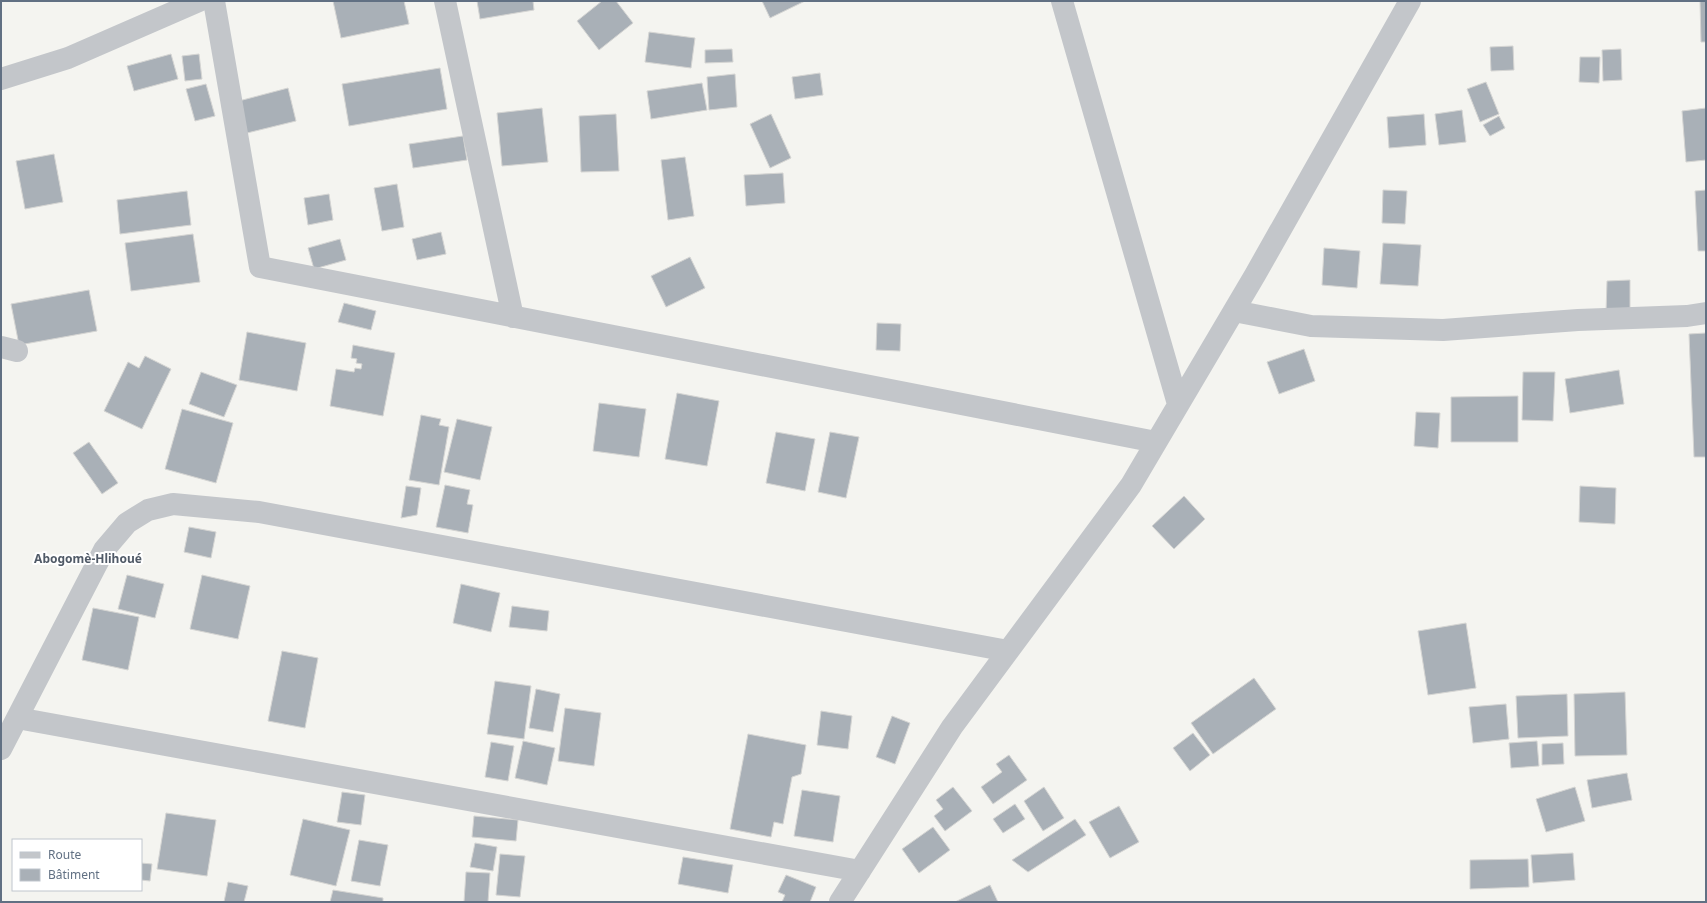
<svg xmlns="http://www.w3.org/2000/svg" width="1707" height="903" font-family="'Noto Sans',sans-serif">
	<rect width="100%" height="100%" fill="#f4f4f0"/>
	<path fill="#a9b0b7" stroke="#d5d5d3" d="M 333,1 L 404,1 L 409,24 L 341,38 Z
		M 477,1 L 533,1 L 534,10 L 480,19 Z
		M 602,1 L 616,1 L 633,23 L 599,50 L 577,21 Z
		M 762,1 L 805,1 L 770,18 Z
		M 1700,1 L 1706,1 L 1706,42 L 1701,42 Z
		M 649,32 L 695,38 L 691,68 L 645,62 Z
		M 1513,46 L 1514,70 L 1491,71 L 1490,47 Z
		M 732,49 L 733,62 L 705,63 L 705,50 Z
		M 1621,49 L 1622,80 L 1603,81 L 1602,50 Z
		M 171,54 L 178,79 L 134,91 L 127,66 Z
		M 199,54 L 202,79 L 185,81 L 182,56 Z
		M 1580,57 L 1600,57 L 1599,83 L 1579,82 Z
		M 440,68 L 447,109 L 349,126 L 342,84 Z
		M 820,73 L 823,95 L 795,99 L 792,77 Z
		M 735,74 L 737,107 L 709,110 L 707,77 Z
		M 1486,82 L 1499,114 L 1480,122 L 1467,89 Z
		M 702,83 L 707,110 L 651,119 L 647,91 Z
		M 206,84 L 215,116 L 195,121 L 186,89 Z
		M 288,88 L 296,121 L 243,134 L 235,102 Z
		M 542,108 L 548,162 L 502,166 L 497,113 Z
		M 1706,108 L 1706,160 L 1686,162 L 1682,111 Z
		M 1462,110 L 1466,142 L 1439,145 L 1435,114 Z
		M 616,114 L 619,171 L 581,172 L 579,116 Z
		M 771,114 L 791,158 L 770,168 L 750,124 Z
		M 1424,114 L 1426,145 L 1389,148 L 1387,117 Z
		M 1499,116 L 1505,128 L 1490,136 L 1483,125 Z
		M 463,136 L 467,160 L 413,168 L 409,144 Z
		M 54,154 L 63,202 L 25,209 L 16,161 Z
		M 685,157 L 694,216 L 668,220 L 661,160 Z
		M 783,173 L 785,203 L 746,206 L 744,175 Z
		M 397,184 L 404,227 L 382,231 L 374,188 Z
		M 1383,190 L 1407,191 L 1405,224 L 1382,223 Z
		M 1706,190 L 1706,251 L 1698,251 L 1695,191 Z
		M 187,191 L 191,225 L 120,234 L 117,200 Z
		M 329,194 L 333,220 L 308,225 L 304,198 Z
		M 441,232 L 446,254 L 417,260 L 412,239 Z
		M 193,234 L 200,282 L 131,291 L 125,243 Z
		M 340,239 L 346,260 L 314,269 L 308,248 Z
		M 1383,243 L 1421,245 L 1418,286 L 1380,284 Z
		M 1324,248 L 1360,251 L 1357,288 L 1322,285 Z
		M 690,257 L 705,288 L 666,307 L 651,276 Z
		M 1630,280 L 1630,313 L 1606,313 L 1607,281 Z
		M 89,290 L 97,331 L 19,345 L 11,304 Z
		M 344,303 L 376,311 L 371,330 L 338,322 Z
		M 877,323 L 901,324 L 900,351 L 876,350 Z
		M 247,332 L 306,343 L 297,391 L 239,380 Z
		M 1706,333 L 1706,457 L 1694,457 L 1689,334 Z
		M 353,345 L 395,353 L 383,416 L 330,406 L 336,369 L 354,372 L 355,368 L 361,369 L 362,364 L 356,363 L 357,359 L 351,358 Z
		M 1304,349 L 1315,381 L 1279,394 L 1267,362 Z
		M 145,356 L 171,369 L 142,429 L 104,411 L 128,362 L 139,368 Z
		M 1619,370 L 1624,404 L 1570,413 L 1565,379 Z
		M 201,372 L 237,385 L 224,417 L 189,404 Z
		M 1523,372 L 1555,372 L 1553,421 L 1522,420 Z
		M 677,393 L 719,401 L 707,466 L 665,459 Z
		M 1518,396 L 1518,442 L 1451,442 L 1451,397 Z
		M 599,403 L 646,409 L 639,457 L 593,451 Z
		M 182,409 L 233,423 L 216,483 L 165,469 Z
		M 1416,412 L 1440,413 L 1438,448 L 1414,446 Z
		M 421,415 L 441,419 L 439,425 L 449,427 L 439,485 L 409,480 Z
		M 457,419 L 492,427 L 480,480 L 444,472 Z
		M 776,432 L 815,439 L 805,491 L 766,483 Z
		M 830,432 L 859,437 L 846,498 L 818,492 Z
		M 89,442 L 118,483 L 102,494 L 73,453 Z
		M 445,485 L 470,490 L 467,504 L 473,505 L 468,533 L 436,527 Z
		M 406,486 L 421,488 L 417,515 L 401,518 Z
		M 1580,486 L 1616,488 L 1615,524 L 1579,522 Z
		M 1184,496 L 1205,519 L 1174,549 L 1152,526 Z
		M 189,527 L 216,532 L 211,558 L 184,552 Z
		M 127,575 L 164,584 L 155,618 L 118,609 Z
		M 202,575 L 250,586 L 238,639 L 190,629 Z
		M 461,584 L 500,593 L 491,632 L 453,623 Z
		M 512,606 L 549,611 L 547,631 L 509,627 Z
		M 93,608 L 139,617 L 128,670 L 82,660 Z
		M 1466,623 L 1476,688 L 1428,695 L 1418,631 Z
		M 282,651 L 318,658 L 305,728 L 268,721 Z
		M 1254,678 L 1276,709 L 1213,754 L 1191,723 Z
		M 495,681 L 531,686 L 524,739 L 487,734 Z
		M 536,689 L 560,694 L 553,732 L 529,728 Z
		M 1625,692 L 1627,755 L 1575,756 L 1574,694 Z
		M 1567,694 L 1568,736 L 1518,738 L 1516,696 Z
		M 1506,704 L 1509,739 L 1473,743 L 1469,707 Z
		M 565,708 L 601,713 L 594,766 L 558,761 Z
		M 821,711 L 852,716 L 848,749 L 817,745 Z
		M 892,716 L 910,723 L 895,764 L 876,757 Z
		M 1193,733 L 1210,755 L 1190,771 L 1173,748 Z
		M 748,734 L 806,745 L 801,774 L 792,777 L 783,824 L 774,822 L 771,837 L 730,829 Z
		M 523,741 L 555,748 L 547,785 L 515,778 Z
		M 1537,741 L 1539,766 L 1511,768 L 1509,743 Z
		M 491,742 L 514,746 L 508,781 L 485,777 Z
		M 1563,743 L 1564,764 L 1542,765 L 1542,744 Z
		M 1009,755 L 1027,780 L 993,804 L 981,787 L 1002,772 L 996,764 Z
		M 1627,773 L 1632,800 L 1592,808 L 1587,780 Z
		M 953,787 L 972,811 L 945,831 L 934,816 L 943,809 L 936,800 Z
		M 1044,787 L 1064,818 L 1043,831 L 1024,801 Z
		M 1575,787 L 1585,821 L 1546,832 L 1536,799 Z
		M 802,790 L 840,796 L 833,842 L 794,836 Z
		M 342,792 L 365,795 L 361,825 L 337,822 Z
		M 1015,804 L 1025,819 L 1003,833 L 993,819 Z
		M 1119,806 L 1139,842 L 1110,858 L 1089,822 Z
		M 166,813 L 216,820 L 207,876 L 157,869 Z
		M 474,816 L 518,820 L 516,841 L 472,837 Z
		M 303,819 L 350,830 L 336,886 L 290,875 Z
		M 1075,819 L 1086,835 L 1028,872 L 1012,860 Z
		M 933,827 L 950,850 L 919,873 L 902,849 Z
		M 359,840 L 388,845 L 380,886 L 351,881 Z
		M 475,843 L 497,847 L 493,871 L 470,867 Z
		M 1573,853 L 1575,880 L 1533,883 L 1531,855 Z
		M 500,854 L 525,856 L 520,897 L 496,895 Z
		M 683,857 L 733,865 L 728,893 L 678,884 Z
		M 1528,859 L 1529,887 L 1470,889 L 1470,860 Z
		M 141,863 L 152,864 L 150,881 L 141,880 Z
		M 466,872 L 490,873 L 488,902 L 464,902 Z
		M 786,875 L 816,887 L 810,902 L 782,902 L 785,895 L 778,892 Z
		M 228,882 L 248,886 L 244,902 L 224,902 Z
		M 990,885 L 998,902 L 955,902 Z
		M 333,890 L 383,898 L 383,902 L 330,902 Z"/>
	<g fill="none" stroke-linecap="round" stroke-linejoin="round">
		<path stroke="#c3c6ca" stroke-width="22" d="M 214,1 L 260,267 L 1156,442
			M 445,1 L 513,317
			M 1062,1 L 1178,404
			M 1,79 L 68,58 L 199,1
			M 1234,311 L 1311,326 L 1443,330 L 1578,320 L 1687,316 L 1706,313
			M 1,347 L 17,351
			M 17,718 L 860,871
			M 1,749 L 104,550 L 127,523 L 148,510 L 173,504 L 259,512 L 1008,651
			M 840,902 L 952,727 L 1131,485 L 1255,275 L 1410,1"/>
	</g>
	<g text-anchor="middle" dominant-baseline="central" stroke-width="4" stroke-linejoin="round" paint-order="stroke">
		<g font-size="12" font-weight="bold" fill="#505a67" stroke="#fff">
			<text x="88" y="558">Abogomè-Hlihoué</text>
		</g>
	</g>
	<rect width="1707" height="903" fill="none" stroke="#617083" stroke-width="4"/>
	<rect x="12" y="839" width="130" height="52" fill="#ffffff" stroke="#c0c6cd"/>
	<rect x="20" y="852" width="20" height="6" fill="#c3c6ca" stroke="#c0c6cd"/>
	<text x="48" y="859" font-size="12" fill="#617083">Route</text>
	<rect x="20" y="869" width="20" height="12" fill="#a9b0b7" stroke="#c0c6cd"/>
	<text x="48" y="879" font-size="12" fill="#617083">Bâtiment</text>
</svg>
